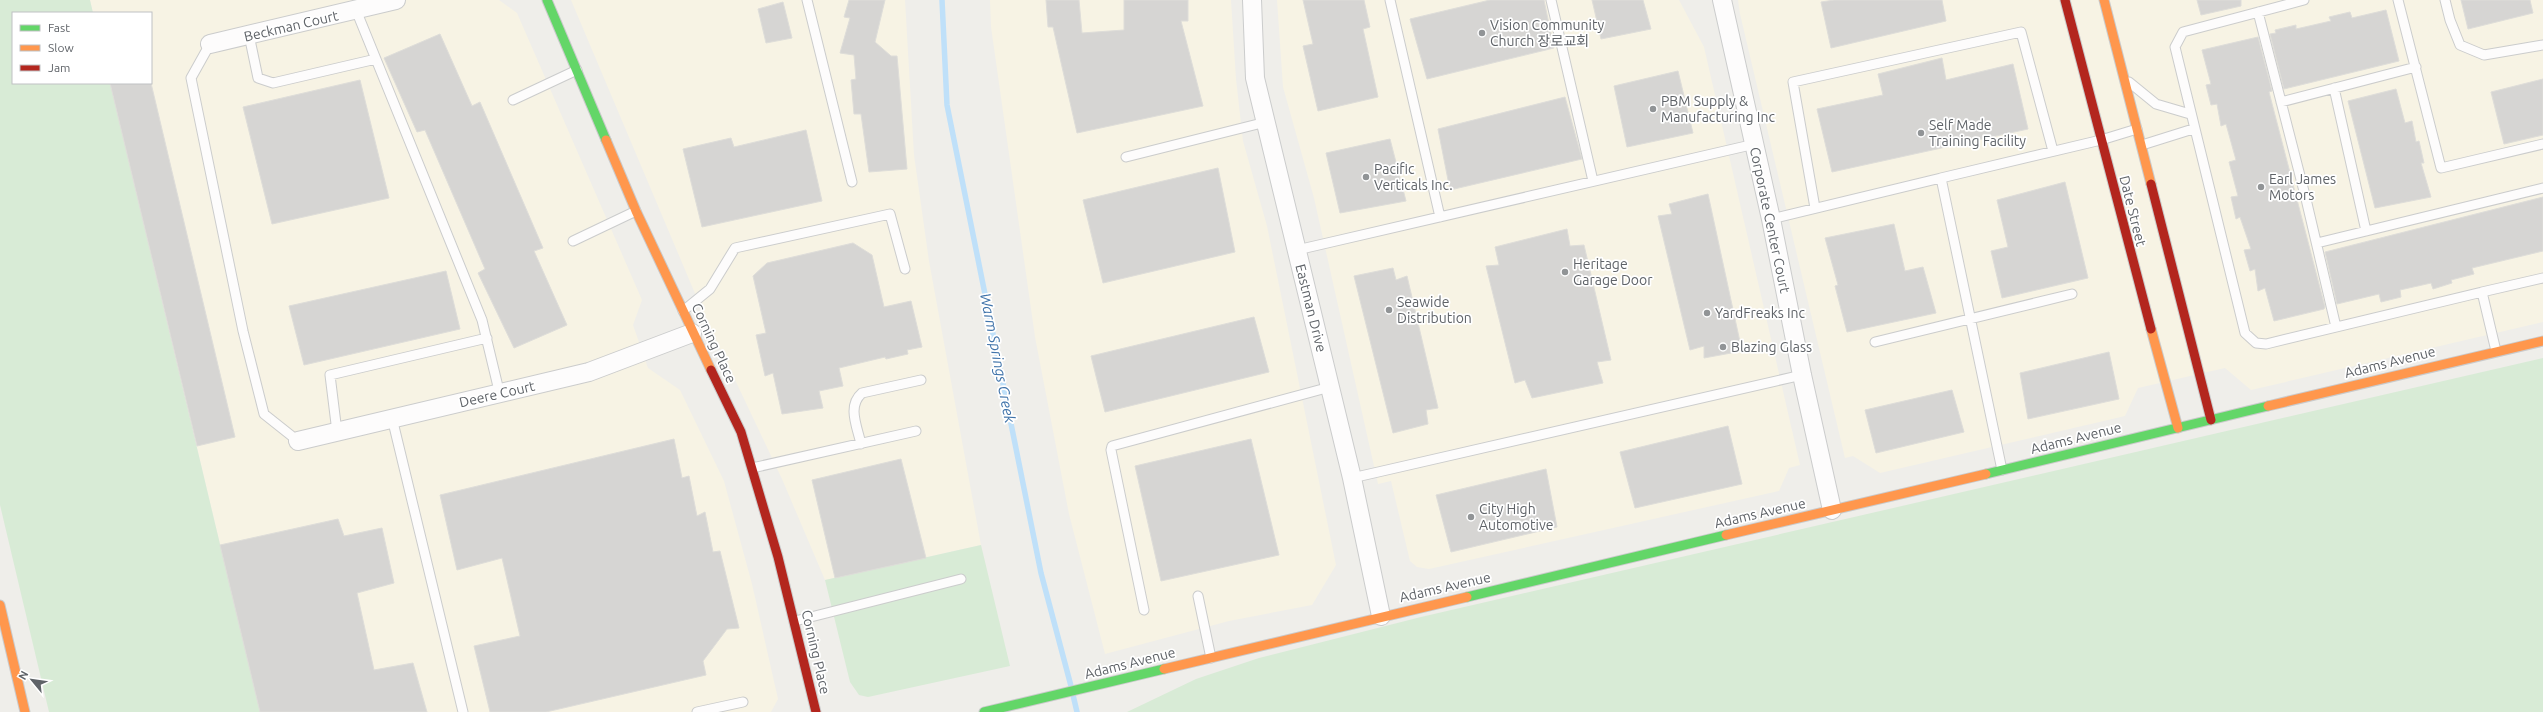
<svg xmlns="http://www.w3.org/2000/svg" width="2543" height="712" font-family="Ubuntu,'Noto Sans KR',sans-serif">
	<rect width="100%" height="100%" fill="#efeeea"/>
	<path fill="#f7f3e4" d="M 90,0 L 499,0 L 517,13 L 642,300 L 633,325 L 648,368 L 680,390 L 724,481 L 752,584 L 778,699 L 771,712 L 260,712 L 110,83 L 151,83 L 151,13 L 93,13 Z
		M 571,0 L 905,0 L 914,155 L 929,261 L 981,545 L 825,580 L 782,479 L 702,310 Z
		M 990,0 L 1231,0 L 1236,79 L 1243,141 L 1267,226 L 1336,565 L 1312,605 L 1229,621 L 1105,654 L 1069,514 L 1035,337 L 991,27 Z
		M 1277,0 L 1679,0 L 1704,47 L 1800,465 L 1789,468 L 1779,491 L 1429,569 L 1417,567 L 1410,561 L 1391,481 L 1378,484 L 1314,198 L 1283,87 Z
		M 1738,0 L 2543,0 L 2543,322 L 2251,390 L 2225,368 L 2138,388 L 2125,416 L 1880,473 L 1853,456 L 1845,458 L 1740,14 Z"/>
	<path fill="#d8ebd6" d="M 0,0 L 90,0 L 93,13 L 13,13 L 13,83 L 110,83 L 260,712 L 49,712 L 0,505 Z
		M 2543,358 L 2543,712 L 1127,712 L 1196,679 L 1259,658 L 1421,617 Z
		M 981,545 L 1010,666 L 868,697 L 859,695 L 850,682 L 825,580 Z"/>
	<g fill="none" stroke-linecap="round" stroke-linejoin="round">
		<path stroke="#bfe0f9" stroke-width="5.5" d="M 942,0 L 947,105 L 1041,573 L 1071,686
			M 1073,695 L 1077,712"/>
	</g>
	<path fill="#d6d5d3" stroke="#deddd9" d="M 849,0 L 885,0 L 875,42 L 891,56 L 897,56 L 907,169 L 869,172 L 861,114 L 854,114 L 851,80 L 856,79 L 854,55 L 840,53 L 850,18 L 844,17 Z
		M 1046,0 L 1079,0 L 1082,33 L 1124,30 L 1124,0 L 1188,0 L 1188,21 L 1181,21 L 1203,106 L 1077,133 L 1053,27 L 1048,27 Z
		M 1303,0 L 1364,0 L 1370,27 L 1363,29 L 1378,97 L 1318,111 L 1303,46 L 1313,44 Z
		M 1490,0 L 1544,0 L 1554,48 L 1427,79 L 1410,19 Z
		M 1592,0 L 1643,0 L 1651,29 L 1601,39 Z
		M 1834,0 L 1942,0 L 1946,21 L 1831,48 L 1821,2 Z
		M 2197,0 L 2241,0 L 2241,6 L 2201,15 Z
		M 2461,0 L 2530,0 L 2533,13 L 2468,29 Z
		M 783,2 L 792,38 L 766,43 L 758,9 Z
		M 2386,10 L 2399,61 L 2284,89 L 2270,34 L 2276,33 L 2275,30 L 2296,25 L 2296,29 L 2331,21 L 2329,17 L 2350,12 L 2352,18 Z
		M 440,34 L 472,106 L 480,102 L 543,248 L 534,251 L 567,325 L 514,348 L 478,273 L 485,269 L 425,130 L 417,132 L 384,58 Z
		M 2258,37 L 2272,91 L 2269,92 L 2325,307 L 2324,309 L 2274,321 L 2265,288 L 2258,291 L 2255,269 L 2250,271 L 2244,250 L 2251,249 L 2240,217 L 2236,219 L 2231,197 L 2238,196 L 2229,162 L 2236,160 L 2226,124 L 2221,126 L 2217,104 L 2211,105 L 2206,85 L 2211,84 L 2202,50 Z
		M 1942,58 L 1946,80 L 2013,64 L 2028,129 L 1832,172 L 1817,109 L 1883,95 L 1878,74 Z
		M 1678,71 L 1693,133 L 1627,147 L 1614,86 Z
		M 2543,79 L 2543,135 L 2504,144 L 2491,92 Z
		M 360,80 L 389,198 L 272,224 L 243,107 Z
		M 110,83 L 151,83 L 235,437 L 197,446 Z
		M 2396,89 L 2405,123 L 2412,121 L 2416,142 L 2419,141 L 2424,163 L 2421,163 L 2431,197 L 2375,208 L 2348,101 Z
		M 1565,97 L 1582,159 L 1450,190 L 1438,129 Z
		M 806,130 L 822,201 L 702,227 L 683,149 L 731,138 L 734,147 Z
		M 1390,139 L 1406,201 L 1340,213 L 1326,153 Z
		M 1218,168 L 1235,252 L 1103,283 L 1083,200 Z
		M 2065,182 L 2088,278 L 2002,298 L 1991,251 L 2008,247 L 1997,200 Z
		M 1708,194 L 1742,351 L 1704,358 L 1704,346 L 1690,350 L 1658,216 L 1672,214 L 1669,204 Z
		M 2543,197 L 2543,251 L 2472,268 L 2474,274 L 2451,280 L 2452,283 L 2433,289 L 2431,283 L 2400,290 L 2401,297 L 2381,302 L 2379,294 L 2337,304 L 2325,252 Z
		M 1894,224 L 1905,271 L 1923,267 L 1936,313 L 1847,332 L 1835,286 L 1838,285 L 1825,238 Z
		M 1567,229 L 1570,246 L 1584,245 L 1611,360 L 1597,362 L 1603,383 L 1532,398 L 1525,380 L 1515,383 L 1486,266 L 1499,265 L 1495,247 Z
		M 853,243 L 872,255 L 884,307 L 911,301 L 922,347 L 907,350 L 908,354 L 886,359 L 885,357 L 839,368 L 843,386 L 819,391 L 823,408 L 782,414 L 773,373 L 765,376 L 756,335 L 766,333 L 753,276 L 767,263 Z
		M 1393,268 L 1396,280 L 1407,276 L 1438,408 L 1426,410 L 1428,424 L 1393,433 L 1354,276 Z
		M 446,271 L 460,329 L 304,365 L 289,306 Z
		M 1254,317 L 1269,372 L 1105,412 L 1091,356 Z
		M 2109,352 L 2119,399 L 2028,419 L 2020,373 Z
		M 1952,390 L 1964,432 L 1876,453 L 1865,410 Z
		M 1728,426 L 1742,484 L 1635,508 L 1620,452 Z
		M 674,439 L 682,478 L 689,476 L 697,516 L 705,512 L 713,552 L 720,551 L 739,628 L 727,629 L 703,661 L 706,675 L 546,712 L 490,712 L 474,646 L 520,636 L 502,558 L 457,570 L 440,495 Z
		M 1251,439 L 1279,555 L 1161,581 L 1135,466 Z
		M 901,459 L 926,558 L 835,578 L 812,480 Z
		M 1546,469 L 1557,527 L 1451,552 L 1436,495 Z
		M 338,519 L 344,536 L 382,528 L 394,583 L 357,593 L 374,670 L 413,663 L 427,712 L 260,712 L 220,545 Z"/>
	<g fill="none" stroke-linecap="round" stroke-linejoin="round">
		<g stroke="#cbcccc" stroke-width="11">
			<path id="lane" d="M 807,0 L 852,182
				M 1390,0 L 1440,217
				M 1551,0 L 1593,181
				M 2304,0 L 2183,32 L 2175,47 L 2245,333 L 2256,343 L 2266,344 L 2482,292
				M 2398,0 L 2441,168 L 2543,144
				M 2445,0 L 2450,20 L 2460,45 L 2484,55 L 2543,45
				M 356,10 L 482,320 L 500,395
				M 2258,12 L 2306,199 L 2336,327
				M 249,35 L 258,78 L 273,83 L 376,59
				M 210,44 L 191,78 L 243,331 L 264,414 L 298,441
				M 2129,82 L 2156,104 L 2190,114
				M 2334,88 L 2366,231
				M 513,100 L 577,70
				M 2281,102 L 2416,67
				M 2142,145 L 2193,129
				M 1126,157 L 1266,122
				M 1815,208 L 1793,82 L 2021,32 L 2053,151
				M 1771,219 L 1941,178
				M 573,241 L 636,211
				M 2317,243 L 2543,188
				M 1297,250 L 1755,144
				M 683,311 L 710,289 L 735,248 L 890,214 L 905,269
				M 1875,342 L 2072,294
				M 2496,351 L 2482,292 L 2543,278
				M 392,418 L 463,712
				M 337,432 L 330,375 L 487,338
				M 861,444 C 857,426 847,406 862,393 L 921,380
				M 752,468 L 916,431
				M 2002,470 L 1941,178 L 2101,140 L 2137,129
				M 1352,478 L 1802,375
				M 1198,596 L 1211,658
				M 1144,610 L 1111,450 L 1112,446 L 1330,387
				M 795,621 L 961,579
				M 697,712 L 743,702"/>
		</g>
		<g stroke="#cbcccc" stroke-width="20">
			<path id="street" d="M 1252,0 L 1255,78 L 1352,478 L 1381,616
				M 1722,0 L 1771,219 L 1802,375 L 1832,510
				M 210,44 L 396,0
				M 298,441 L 589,372 L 692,333"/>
		</g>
		<g stroke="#cacacb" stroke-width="11">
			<path id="fast" d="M 547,0 L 606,140
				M 1986,474 L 2268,406
				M 1467,597 L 1726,535
				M 984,712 L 1164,669"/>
		</g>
		<g stroke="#cacacb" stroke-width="11">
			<path id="slow" d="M 2104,0 L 2151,184
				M 606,140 L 636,211 L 711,370
				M 2151,329 L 2178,428
				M 2268,406 L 2543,341
				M 1726,535 L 1986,474
				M 0,605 L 25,712
				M 1164,669 L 1467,597"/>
		</g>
		<g stroke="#cacacb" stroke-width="11">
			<path id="jam" d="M 2065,0 L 2151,329
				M 2151,184 L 2211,420
				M 711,370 L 741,432 L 778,557 L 816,712"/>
		</g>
		<use href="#lane" stroke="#fdfcfc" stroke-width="9"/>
		<use href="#street" stroke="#fdfcfc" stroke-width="18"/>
		<use href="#fast" stroke="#63d668" stroke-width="9"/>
		<use href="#slow" stroke="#ff974d" stroke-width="9"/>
		<use href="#jam" stroke="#b3261e" stroke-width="9"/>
	</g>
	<g fill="#919496" stroke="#fff" stroke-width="1.5">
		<circle cx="1482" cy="33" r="4"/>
		<circle cx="1653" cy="109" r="4"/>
		<circle cx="1921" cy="133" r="4"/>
		<circle cx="1366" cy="177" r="4"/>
		<circle cx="2261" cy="187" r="4"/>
		<circle cx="1565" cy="272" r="4"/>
		<circle cx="1389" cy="310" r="4"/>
		<circle cx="1707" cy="313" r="4"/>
		<circle cx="1723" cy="347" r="4"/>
		<circle cx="1471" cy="517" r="4"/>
	</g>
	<g text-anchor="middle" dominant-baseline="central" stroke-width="3.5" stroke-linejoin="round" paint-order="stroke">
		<g font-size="14" fill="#5f6368" stroke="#fff" text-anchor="start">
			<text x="1490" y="25">Vision Community<tspan x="1490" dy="16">Church 장로교회</tspan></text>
			<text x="1661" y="101">PBM Supply &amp;<tspan x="1661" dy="16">Manufacturing Inc</tspan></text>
			<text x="1929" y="125">Self Made<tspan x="1929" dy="16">Training Facility</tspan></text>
			<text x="1374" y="169">Pacific<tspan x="1374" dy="16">Verticals Inc.</tspan></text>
			<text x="2269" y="179">Earl James<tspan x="2269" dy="16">Motors</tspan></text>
			<text x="1573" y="264">Heritage<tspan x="1573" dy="16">Garage Door</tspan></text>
			<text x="1397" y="302">Seawide<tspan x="1397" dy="16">Distribution</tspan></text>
			<text x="1715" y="313">YardFreaks Inc</text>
			<text x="1731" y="347">Blazing Glass</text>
			<text x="1479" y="509">City High<tspan x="1479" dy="16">Automotive</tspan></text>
		</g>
		<g font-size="14" fill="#5f6368" stroke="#fff">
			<text transform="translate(291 26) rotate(-13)">Beckman Court</text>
			<text transform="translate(2133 211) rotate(76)">Date Street</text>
			<text transform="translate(1770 220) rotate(78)">Corporate Center Court</text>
			<text transform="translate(1311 308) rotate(76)">Eastman Drive</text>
			<text transform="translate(714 343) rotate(65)">Corning Place</text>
			<text transform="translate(2390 362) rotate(-14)">Adams Avenue</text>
			<text transform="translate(497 394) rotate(-13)">Deere Court</text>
			<text transform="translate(2076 438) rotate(-14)">Adams Avenue</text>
			<text transform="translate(1760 513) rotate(-13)">Adams Avenue</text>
			<text transform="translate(1445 587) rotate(-13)">Adams Avenue</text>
			<text transform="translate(816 652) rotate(77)">Corning Place</text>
			<text transform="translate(1130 663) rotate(-14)">Adams Avenue</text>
		</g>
		<g font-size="15" font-style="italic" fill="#4174aa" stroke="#fff">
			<text transform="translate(998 358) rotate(79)">Warm Springs Creek</text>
		</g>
	</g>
	<rect x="12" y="12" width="140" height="72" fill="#ffffff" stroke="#bfc1c3"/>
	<rect x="20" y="25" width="20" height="6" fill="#63d668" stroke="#bfc1c3"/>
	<text x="48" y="32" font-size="12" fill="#5f6368">Fast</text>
	<rect x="20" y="45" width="20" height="6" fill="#ff974d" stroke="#bfc1c3"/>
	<text x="48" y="52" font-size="12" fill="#5f6368">Slow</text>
	<rect x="20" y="65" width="20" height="6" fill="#b3261e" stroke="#bfc1c3"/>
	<text x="48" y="72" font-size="12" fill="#5f6368">Jam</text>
	<g transform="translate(32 680) rotate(299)" stroke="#ffffff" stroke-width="3" paint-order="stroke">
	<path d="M0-3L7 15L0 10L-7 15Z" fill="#5f6368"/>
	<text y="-6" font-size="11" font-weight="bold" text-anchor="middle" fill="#5f6368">N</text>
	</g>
</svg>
